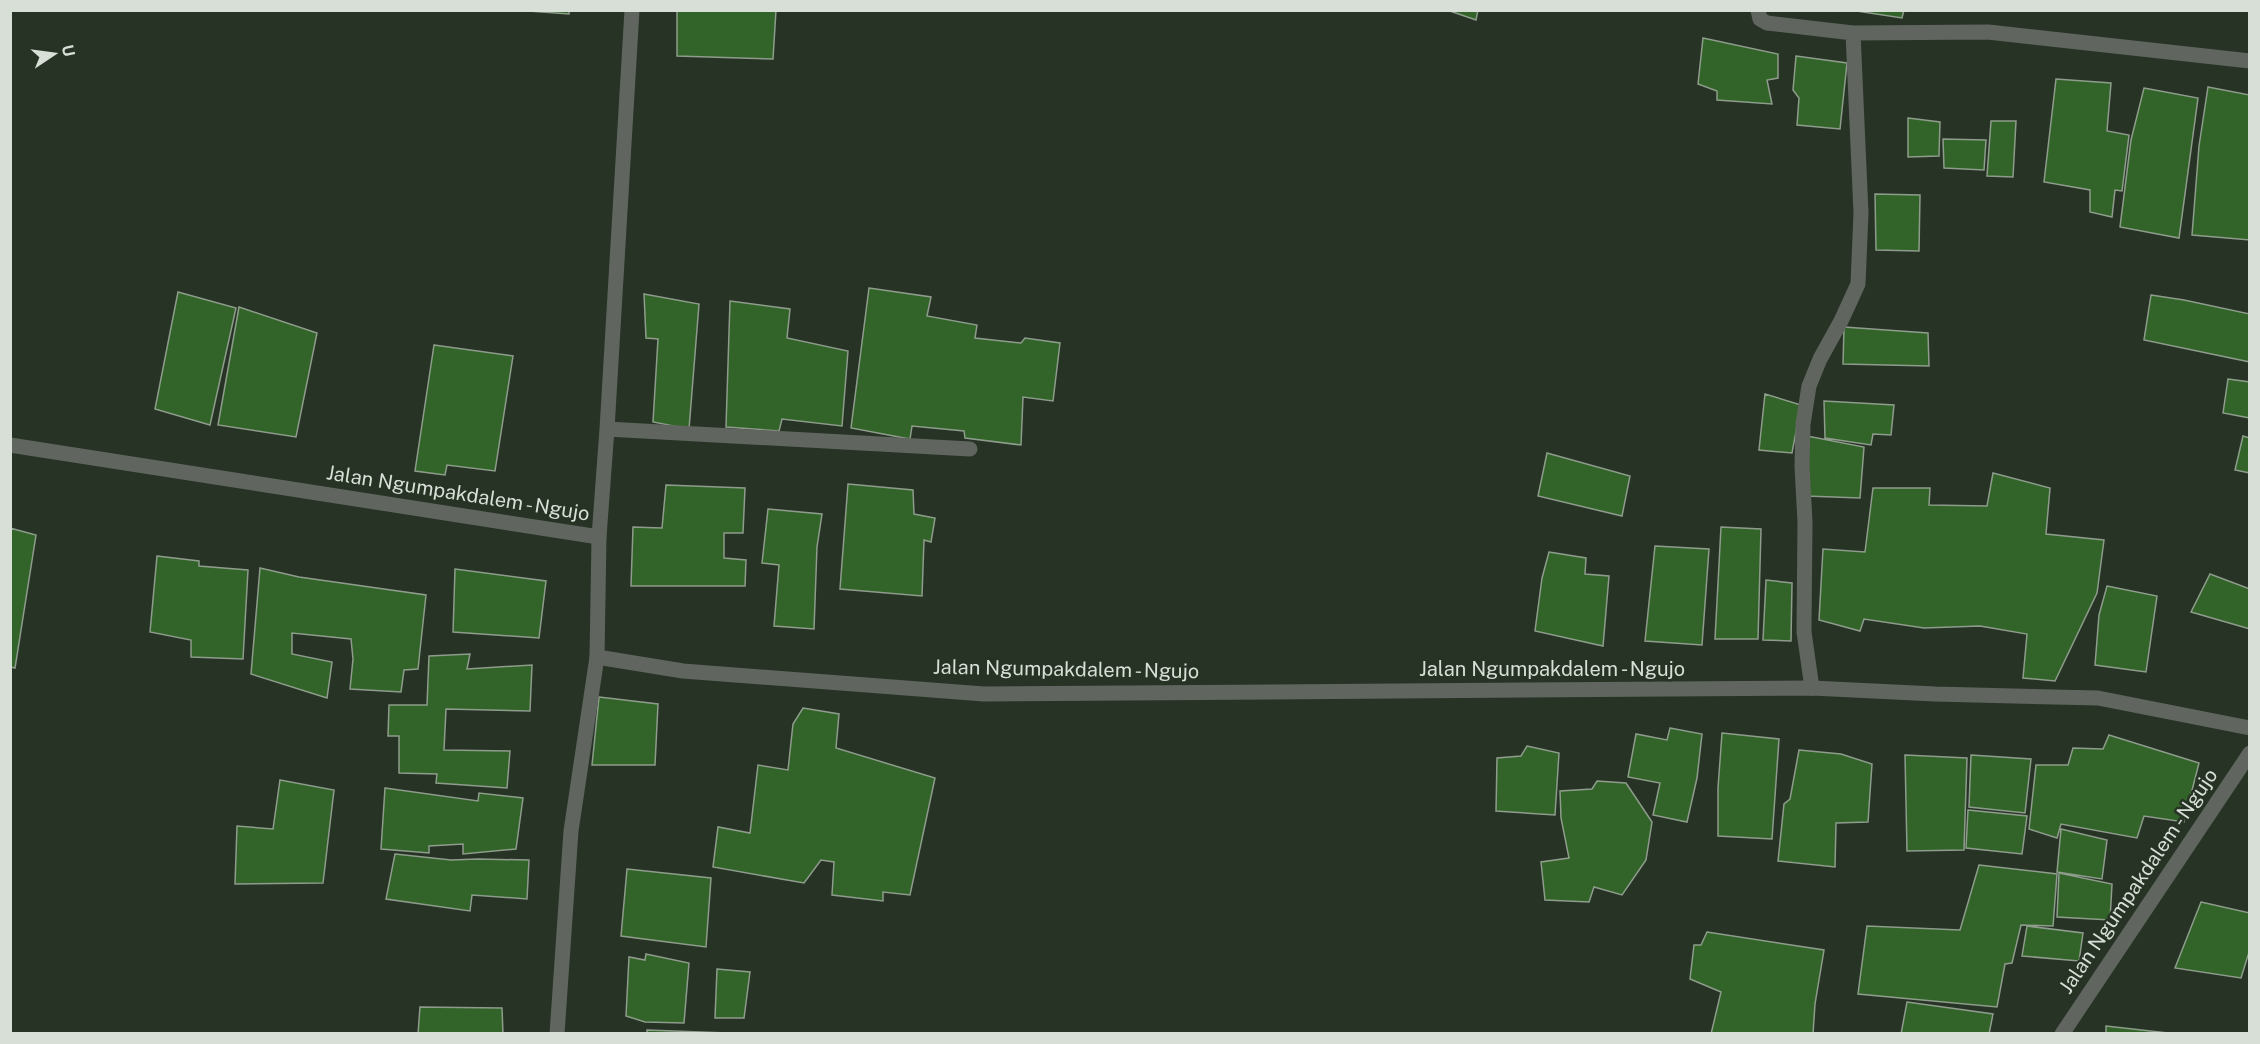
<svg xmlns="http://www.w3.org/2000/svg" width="2260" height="1044" font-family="'Public Sans',sans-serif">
	<rect width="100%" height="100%" fill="#273325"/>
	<path fill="#326429" stroke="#8e9c8c" stroke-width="1.5" d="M 514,10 L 569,10 L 569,14 Z
		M 677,10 L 776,10 L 773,59 L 677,56 Z
		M 1447,10 L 1478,10 L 1476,20 Z
		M 1850,10 L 1904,10 L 1902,18 Z
		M 1703,38 L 1778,54 L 1778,78 L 1767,80 L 1772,104 L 1717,100 L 1717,91 L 1698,84 Z
		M 1796,56 L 1847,63 L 1840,129 L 1797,125 L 1799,98 L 1793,90 Z
		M 2056,79 L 2111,83 L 2107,131 L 2129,135 L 2122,191 L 2115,190 L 2112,217 L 2090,212 L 2090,190 L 2044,182 Z
		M 2208,87 L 2250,95 L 2250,240 L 2192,235 L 2199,146 Z
		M 2144,88 L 2198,98 L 2179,238 L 2120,227 L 2131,140 Z
		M 1908,118 L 1940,122 L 1939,156 L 1908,157 Z
		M 1991,121 L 2016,121 L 2013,177 L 1987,176 Z
		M 1943,139 L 1986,140 L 1984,170 L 1944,168 Z
		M 1875,194 L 1920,195 L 1919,251 L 1876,250 Z
		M 869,288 L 931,297 L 927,316 L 977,325 L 975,338 L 1021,343 L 1025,338 L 1060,343 L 1053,401 L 1023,397 L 1021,445 L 965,438 L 964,431 L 912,426 L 910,439 L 851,428 Z
		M 178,292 L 236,308 L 210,425 L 155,409 Z
		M 644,294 L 699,304 L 689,429 L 653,422 L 658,339 L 646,338 Z
		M 2151,295 L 2184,300 L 2250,314 L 2250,362 L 2144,340 Z
		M 730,301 L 790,309 L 787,338 L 848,351 L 842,426 L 782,419 L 779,431 L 726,427 Z
		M 239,307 L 317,333 L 296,437 L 218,425 Z
		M 1844,327 L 1928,333 L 1929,366 L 1843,364 Z
		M 434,345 L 513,356 L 495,471 L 447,465 L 445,475 L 415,471 Z
		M 2228,379 L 2250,382 L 2250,418 L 2223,413 Z
		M 1765,394 L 1801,405 L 1792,453 L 1759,450 Z
		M 1824,401 L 1894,405 L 1891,435 L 1873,434 L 1871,445 L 1825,438 Z
		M 1807,436 L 1864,447 L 1860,498 L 1806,496 Z
		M 2243,436 L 2250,438 L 2250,473 L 2235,470 Z
		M 1547,453 L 1630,476 L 1622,516 L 1538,496 Z
		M 1993,473 L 2050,488 L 2046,534 L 2104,540 L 2097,593 L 2055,681 L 2023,678 L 2027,634 L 1980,626 L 1924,628 L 1864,619 L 1860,631 L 1819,620 L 1823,549 L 1865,552 L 1873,488 L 1930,488 L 1929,505 L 1987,506 Z
		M 848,484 L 913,490 L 914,514 L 935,518 L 931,542 L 924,540 L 922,596 L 840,589 Z
		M 666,485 L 745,488 L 743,533 L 724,533 L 724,558 L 746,560 L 745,586 L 631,586 L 633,527 L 662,528 Z
		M 768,509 L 822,514 L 817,547 L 814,629 L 774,626 L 779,565 L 762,563 Z
		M 1721,527 L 1761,529 L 1758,639 L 1715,639 Z
		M 10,528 L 36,535 L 15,668 L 10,667 Z
		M 1655,546 L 1709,549 L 1702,645 L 1645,641 Z
		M 1549,552 L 1586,558 L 1585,574 L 1609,576 L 1603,646 L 1535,631 L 1542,578 Z
		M 157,556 L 199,561 L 199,566 L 248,570 L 243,659 L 191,657 L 191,640 L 150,632 Z
		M 260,568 L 299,577 L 426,595 L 418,669 L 404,670 L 401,692 L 350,689 L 353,659 L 351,639 L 292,633 L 292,654 L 332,662 L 327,698 L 251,674 Z
		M 455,569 L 546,581 L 539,638 L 453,632 Z
		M 2210,574 L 2250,589 L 2250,629 L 2191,612 Z
		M 1766,580 L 1792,583 L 1791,641 L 1763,640 Z
		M 2107,586 L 2157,596 L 2146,672 L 2095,665 L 2099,615 Z
		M 470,654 L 467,669 L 532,665 L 530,711 L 446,709 L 444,750 L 510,751 L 507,788 L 436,783 L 437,774 L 399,773 L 399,736 L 388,736 L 389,705 L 427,705 L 429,656 Z
		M 599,697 L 658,704 L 655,765 L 592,765 Z
		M 803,708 L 839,714 L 836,748 L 935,778 L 910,895 L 883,892 L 883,901 L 832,895 L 834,862 L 821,860 L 804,883 L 713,867 L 718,827 L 750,833 L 758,765 L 788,770 L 793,724 Z
		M 1670,728 L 1702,734 L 1697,778 L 1687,822 L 1653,815 L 1660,783 L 1628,777 L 1636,734 L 1667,740 Z
		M 1722,733 L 1779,739 L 1772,839 L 1718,836 L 1718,788 Z
		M 2109,735 L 2199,763 L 2184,822 L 2144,816 L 2137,838 L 2061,824 L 2057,838 L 2029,829 L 2036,765 L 2068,765 L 2073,748 L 2103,749 Z
		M 1527,746 L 1559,753 L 1555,815 L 1496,811 L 1497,758 L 1521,756 Z
		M 1799,750 L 1841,754 L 1872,764 L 1868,822 L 1836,823 L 1835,867 L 1778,861 L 1784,804 L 1790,799 Z
		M 1905,755 L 1967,758 L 1964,850 L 1907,851 Z
		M 1971,755 L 2031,759 L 2025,813 L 1969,807 Z
		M 280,780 L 334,790 L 323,883 L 235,884 L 237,826 L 273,829 Z
		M 1597,781 L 1626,783 L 1652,822 L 1646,860 L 1622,895 L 1594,887 L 1589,902 L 1545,900 L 1541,862 L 1569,858 L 1561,818 L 1560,791 L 1592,789 Z
		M 385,788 L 478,801 L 479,793 L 523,798 L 516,849 L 463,854 L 463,844 L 429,846 L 429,853 L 381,849 Z
		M 1968,810 L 2027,816 L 2022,854 L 1966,848 Z
		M 2061,829 L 2107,840 L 2102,879 L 2057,872 Z
		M 395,854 L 451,860 L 478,859 L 529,860 L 527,899 L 472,895 L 470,911 L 386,899 Z
		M 1979,865 L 2057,874 L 2053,926 L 2021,925 L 2012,963 L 2005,964 L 1997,1007 L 1858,994 L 1867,926 L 1960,930 Z
		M 627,869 L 711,878 L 706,947 L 621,936 Z
		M 2059,873 L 2112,884 L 2110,920 L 2057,917 Z
		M 2201,902 L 2250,913 L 2250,949 L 2241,978 L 2175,968 Z
		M 2027,926 L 2083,933 L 2079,961 L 2022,956 Z
		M 1707,932 L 1824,950 L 1815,1004 L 1813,1034 L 1711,1034 L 1721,992 L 1690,979 L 1694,945 L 1701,945 Z
		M 646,954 L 689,963 L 684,1023 L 645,1022 L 626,1016 L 629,957 L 645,960 Z
		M 717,969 L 750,972 L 744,1018 L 715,1018 Z
		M 1907,1002 L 1993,1014 L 1989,1034 L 1901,1034 Z
		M 420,1007 L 502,1008 L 503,1034 L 418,1034 Z
		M 2106,1026 L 2177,1034 L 2106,1034 Z
		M 647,1030 L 727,1033 L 727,1034 L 647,1034 Z"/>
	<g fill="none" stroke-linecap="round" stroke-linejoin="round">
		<path stroke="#60665f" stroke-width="15" d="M 1758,10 L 1760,19 L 1767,23 L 1853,33 L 1988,32 L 2250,61
			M 607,429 L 970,449
			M 599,537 L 607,429 L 632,10
			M 1812,688 L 1804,632 L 1805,522 L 1802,466 L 1803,424 L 1809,386 L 1820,359 L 1841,321 L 1858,284 L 1861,213 L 1853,33
			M 557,1034 L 571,831 L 597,657"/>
		<path stroke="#60665f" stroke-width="15" d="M 10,445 L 599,537 L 597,657 L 683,671 L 984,694 L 1812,688 L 1935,694 L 2098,698 L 2250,728
			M 2062,1034 L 2250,753"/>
	</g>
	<g text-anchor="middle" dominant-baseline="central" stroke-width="5" stroke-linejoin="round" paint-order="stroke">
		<g font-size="20" fill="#d7dfd6" stroke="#273325">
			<text transform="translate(458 493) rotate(9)">Jalan Ngumpakdalem - Ngujo</text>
			<text transform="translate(1066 669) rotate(1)">Jalan Ngumpakdalem - Ngujo</text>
			<text x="1552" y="669">Jalan Ngumpakdalem - Ngujo</text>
			<text transform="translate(2138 881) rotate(-56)">Jalan Ngumpakdalem - Ngujo</text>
		</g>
	</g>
	<rect width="2260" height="1044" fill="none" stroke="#d7dfd6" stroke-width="24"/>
	<g transform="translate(54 54) rotate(77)" stroke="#273325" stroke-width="4.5" paint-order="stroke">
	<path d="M0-4.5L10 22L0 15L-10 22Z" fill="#d7dfd6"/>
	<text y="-9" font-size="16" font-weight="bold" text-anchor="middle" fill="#d7dfd6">U</text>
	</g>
</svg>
